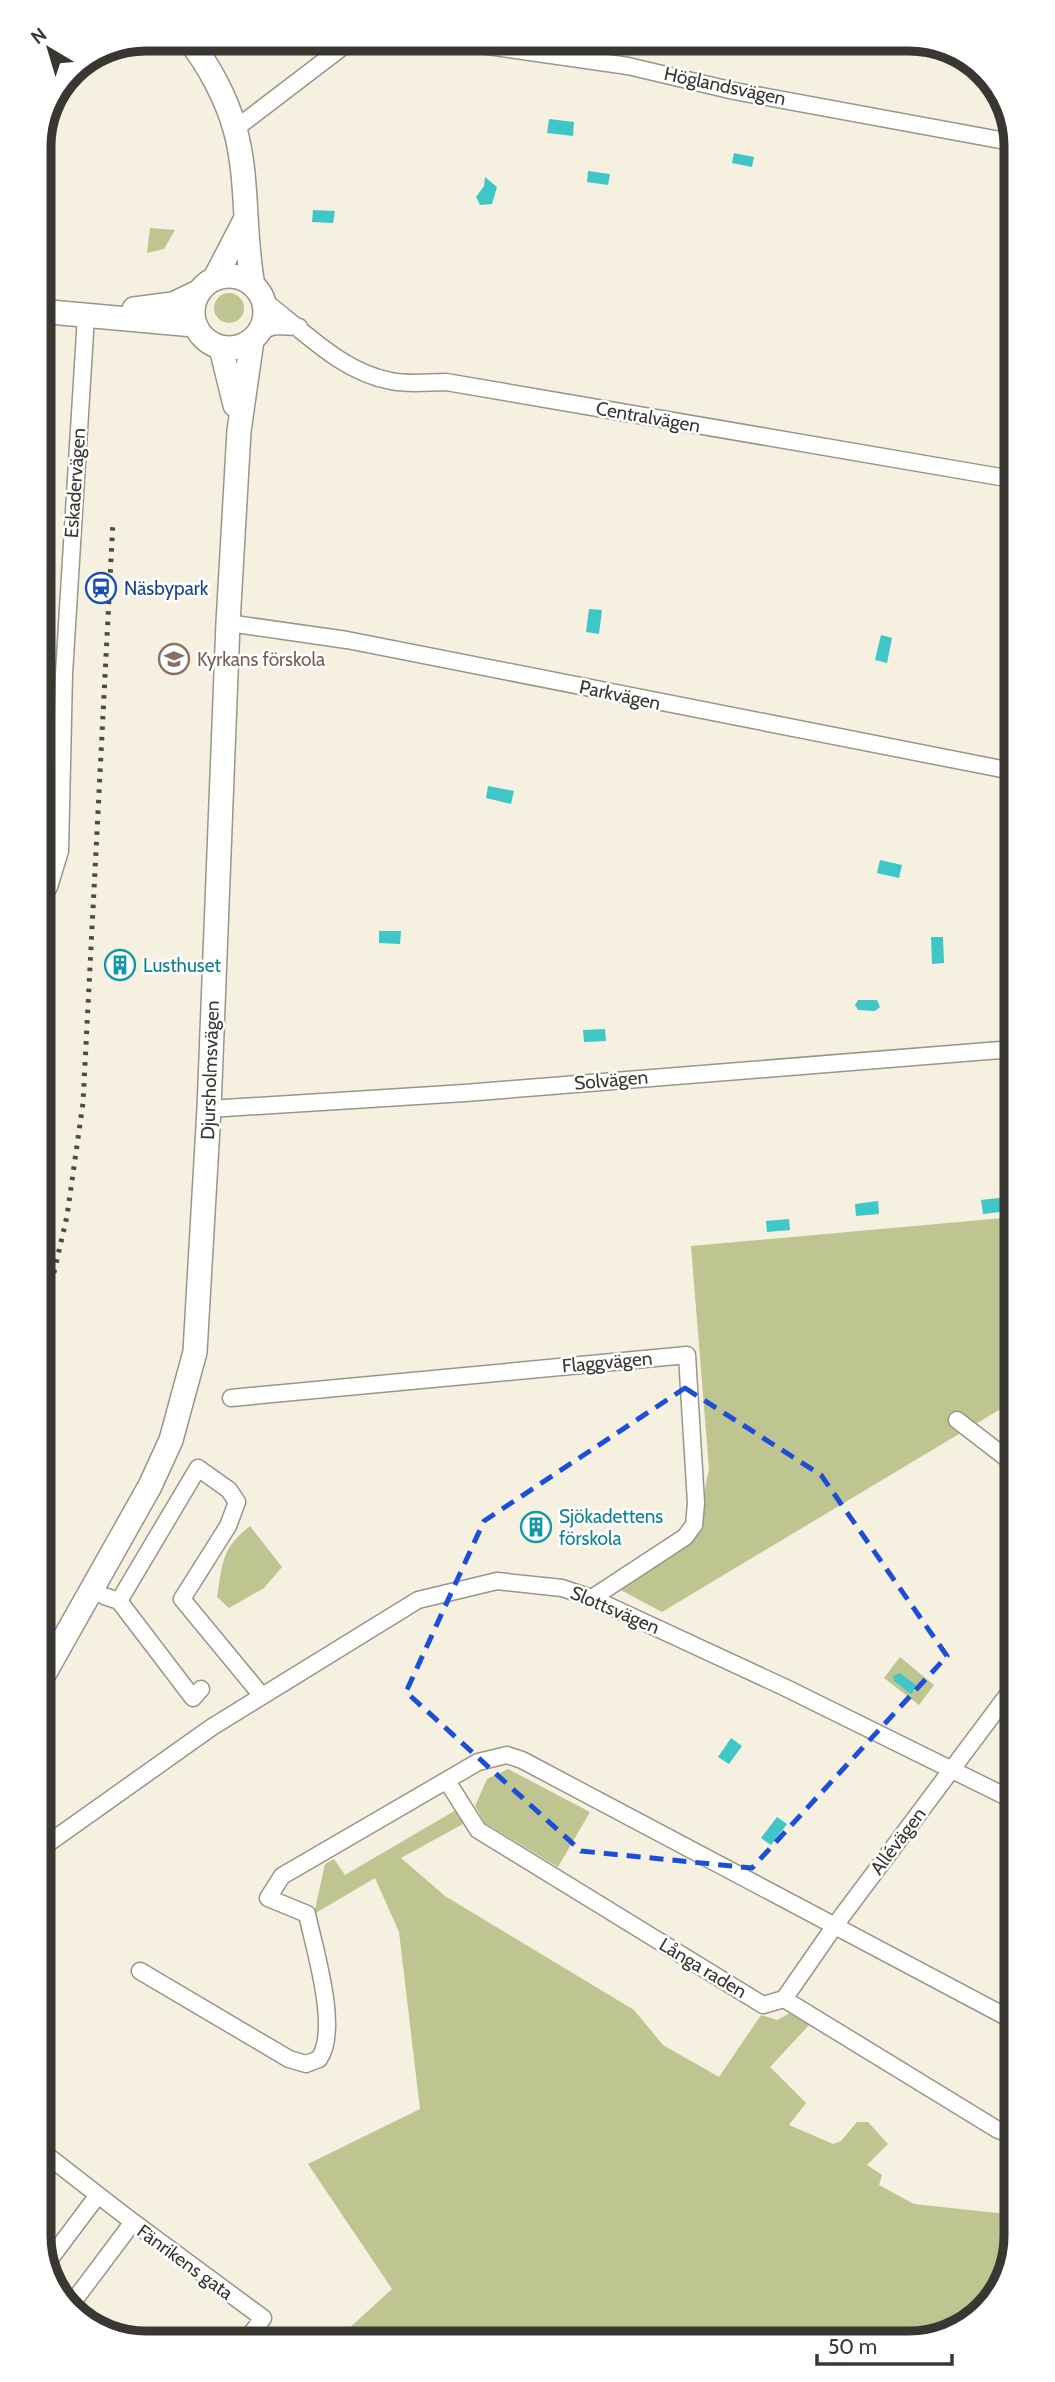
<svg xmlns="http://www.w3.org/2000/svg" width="1055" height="2382" font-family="Cabin,sans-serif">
	<rect width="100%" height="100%" fill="#f5f0df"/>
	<path fill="#bec591" d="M 150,228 L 175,230 L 164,249 L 147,253 Z
		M214 308a15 15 0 1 1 30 0a15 15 0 1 1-30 0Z
		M 1014,1217 L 1014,1401 L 662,1612 L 617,1588 L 696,1533 L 709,1469 L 691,1246 Z
		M 250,1526 L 282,1567 L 264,1588 L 229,1608 L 217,1597 C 223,1562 221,1549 250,1526 Z
		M 900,1657 L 934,1685 L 919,1705 L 884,1678 Z
		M 508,1769 L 590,1812 L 558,1867 L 485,1823 L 475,1806 L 487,1779 Z
		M 456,1810 L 463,1824 L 401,1858 L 445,1896 L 634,2010 L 663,2045 L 719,2077 L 761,2015 L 777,2020 L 792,2012 L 811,2023 L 770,2067 L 806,2103 L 789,2125 L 833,2144 L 841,2141 L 857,2122 L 868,2122 L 888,2144 L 867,2165 L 882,2175 L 879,2185 L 914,2204 L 1016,2215 L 1016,2236 L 998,2296 L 944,2338 L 334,2342 L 392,2289 L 308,2164 L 420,2109 L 399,1932 L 375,1878 L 314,1914 L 325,1864 L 334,1859 L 345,1875 Z"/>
	<path fill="#3fc7c7" d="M 549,119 L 574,122 L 573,136 L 547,133 Z
		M 734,153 L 754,157 L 752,167 L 732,163 Z
		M 588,171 L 610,174 L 608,185 L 587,182 Z
		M 485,177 L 497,187 L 492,204 L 480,205 L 476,197 L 484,186 Z
		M 313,210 L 335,211 L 333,223 L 312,222 Z
		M 589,609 L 602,610 L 599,634 L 586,632 Z
		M 881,635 L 892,638 L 887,663 L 875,660 Z
		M 488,786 L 514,791 L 511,804 L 486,798 Z
		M 880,860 L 902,865 L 899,878 L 877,873 Z
		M 379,931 L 401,931 L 400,944 L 379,943 Z
		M 931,937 L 943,937 L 944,963 L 932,964 Z
		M 858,1000 L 877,1000 L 880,1007 L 875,1011 L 858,1010 L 855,1005 Z
		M 605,1029 L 606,1041 L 584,1042 L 583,1030 Z
		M 1007,1197 L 1009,1211 L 983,1214 L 981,1200 Z
		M 878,1201 L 879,1214 L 856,1216 L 855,1204 Z
		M 789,1219 L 790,1230 L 767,1232 L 766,1221 Z
		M 900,1673 L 917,1686 L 911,1694 L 894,1681 L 893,1676 Z
		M 731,1738 L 742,1746 L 729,1764 L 718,1757 Z
		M 777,1817 L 787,1824 L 771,1845 L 761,1838 Z"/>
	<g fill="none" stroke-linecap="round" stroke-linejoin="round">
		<g stroke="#9a9686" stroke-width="19">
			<path id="street" d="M 438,39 L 628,66 L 734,91 L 1011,142
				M 235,129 L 353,39
				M 263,300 C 303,330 341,372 391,381 C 409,385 429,382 446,382 L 1012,479
				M 260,331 L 275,326 L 299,327
				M 228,623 L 347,640 L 1012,771
				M 41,897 L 49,887 L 60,851 L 64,674 L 86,316
				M 209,1109 L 465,1093 L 1013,1049
				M 231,1398 L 687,1355 L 696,1503 L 694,1525 L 685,1537 L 592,1598
				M 957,1420 L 1014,1464
				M 104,1596 L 119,1601 L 193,1698 L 201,1689
				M 119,1601 L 198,1468 L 229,1490 L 237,1502 L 228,1526 L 182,1599 L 262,1696
				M 447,1781 L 478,1830 L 763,2005 L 784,1999 L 998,2130 L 1016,2136
				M 43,1847 L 212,1727 L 418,1600 L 497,1581 L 562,1588 L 592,1598 L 786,1688 L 1015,1801
				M 140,1971 L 289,2059 L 306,2064 L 319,2059 C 340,2029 314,1948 307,1914 L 268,1898 L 282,1876 L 478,1762 L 507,1755 L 522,1760 L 1016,2022
				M 784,1999 L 836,1924 L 1015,1685
				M 44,2153 L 98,2195 L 44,2267
				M 98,2195 L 133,2222
				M 70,2306 L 133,2222 L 263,2318 L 245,2342"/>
		</g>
		<g stroke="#9a9686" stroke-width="26">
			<path id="secondary" d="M 188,39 C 208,64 226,97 235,129 C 249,179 243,234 253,285
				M193 312a36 36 0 1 1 72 0a36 36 0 1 1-72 0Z
				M 215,278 L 244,222
				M 134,309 L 173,304 L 198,292
				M 39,311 L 194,325
				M 221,348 L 235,405
				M 43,1676 L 150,1486 L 171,1440 L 195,1352 L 209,1109 L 228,623 L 239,431 L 252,340"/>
		</g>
		<use href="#street" stroke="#fff" stroke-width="16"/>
		<use href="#secondary" stroke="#fff" stroke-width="23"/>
		<path stroke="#4d4b43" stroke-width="5" stroke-dasharray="3.5 7" stroke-linecap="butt" d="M 42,1324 L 67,1216 L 83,1103 L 113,521"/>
	</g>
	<path fill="none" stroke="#1d4ed8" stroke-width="5" stroke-dasharray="14 9" stroke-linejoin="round" d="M 685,1388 L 821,1475 L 947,1656 L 752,1868 L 581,1851 L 406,1692 L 484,1521 Z"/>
	<defs>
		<g id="station-ring" transform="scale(1.575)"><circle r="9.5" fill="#fff" stroke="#1a4fb4" stroke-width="1.5"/><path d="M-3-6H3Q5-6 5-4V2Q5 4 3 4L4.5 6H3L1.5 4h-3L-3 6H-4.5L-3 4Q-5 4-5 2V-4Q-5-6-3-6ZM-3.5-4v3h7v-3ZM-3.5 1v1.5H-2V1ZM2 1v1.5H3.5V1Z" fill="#1a4fb4"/></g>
		<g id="school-ring" transform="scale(1.575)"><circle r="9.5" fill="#fff" stroke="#8d6e63" stroke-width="1.5"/><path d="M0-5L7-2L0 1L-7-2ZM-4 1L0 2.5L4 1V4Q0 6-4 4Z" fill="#8d6e63"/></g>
		<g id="building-ring" transform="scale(1.575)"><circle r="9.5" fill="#fff" stroke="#0f9aa8" stroke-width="1.5"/><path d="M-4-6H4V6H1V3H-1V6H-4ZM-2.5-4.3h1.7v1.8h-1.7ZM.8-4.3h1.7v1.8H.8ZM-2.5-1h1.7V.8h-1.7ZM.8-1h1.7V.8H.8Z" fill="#0f9aa8"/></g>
	</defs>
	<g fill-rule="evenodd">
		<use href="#station-ring" x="101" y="588"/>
		<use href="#school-ring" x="174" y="659"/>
		<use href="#building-ring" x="120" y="965"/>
		<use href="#building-ring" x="536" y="1527"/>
	</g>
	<g text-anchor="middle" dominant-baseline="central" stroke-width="5" stroke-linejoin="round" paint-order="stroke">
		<g font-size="19" fill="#393731" stroke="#fff">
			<text transform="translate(725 86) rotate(12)">Höglandsvägen</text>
			<text transform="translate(648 417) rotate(10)">Centralvägen</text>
			<text transform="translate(75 483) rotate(-86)">Eskadervägen</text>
			<text transform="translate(620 695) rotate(12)">Parkvägen</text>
			<text transform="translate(210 1070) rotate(-88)">Djursholmsvägen</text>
			<text transform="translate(611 1080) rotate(-5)">Solvägen</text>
			<text transform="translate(607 1362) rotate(-5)">Flaggvägen</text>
			<text transform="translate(615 1610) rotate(23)">Slottsvägen</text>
			<text transform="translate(898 1841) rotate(-53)">Allévägen</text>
			<text transform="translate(703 1968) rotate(31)">Långa raden</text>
			<text transform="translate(185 2262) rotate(36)">Fänrikens gata</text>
		</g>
		<g font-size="19" fill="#164399" stroke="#fff" text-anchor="start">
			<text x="124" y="588">Näsbypark</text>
		</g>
		<g font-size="19" fill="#785e54" stroke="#fff" text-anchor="start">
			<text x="197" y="659">Kyrkans förskola</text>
		</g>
		<g font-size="19" fill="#0d838f" stroke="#fff" text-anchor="start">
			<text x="143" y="965">Lusthuset</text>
			<text x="559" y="1516">Sjökadettens<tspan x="559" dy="22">förskola</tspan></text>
		</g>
	</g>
	<path d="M0 0H1055V2382H0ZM146 51H909A95 95 0 0 1 1004 146V2236A95 95 0 0 1 909 2331H146A95 95 0 0 1 51 2236V146A95 95 0 0 1 146 51Z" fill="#fff" fill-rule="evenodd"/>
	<path fill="none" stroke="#393731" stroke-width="9" d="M146 51H909A95 95 0 0 1 1004 146V2236A95 95 0 0 1 909 2331H146A95 95 0 0 1 51 2236V146A95 95 0 0 1 146 51Z"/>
	<g transform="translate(49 49) rotate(322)" stroke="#ffffff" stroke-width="5" paint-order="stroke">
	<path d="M0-5L12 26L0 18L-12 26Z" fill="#393731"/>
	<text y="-10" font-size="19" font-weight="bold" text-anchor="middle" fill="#393731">N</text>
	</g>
	<path d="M817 2354v10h135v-10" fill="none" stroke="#393731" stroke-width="3.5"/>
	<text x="828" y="2354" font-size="21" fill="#393731" stroke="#ffffff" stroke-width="5" paint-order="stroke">50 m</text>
</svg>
